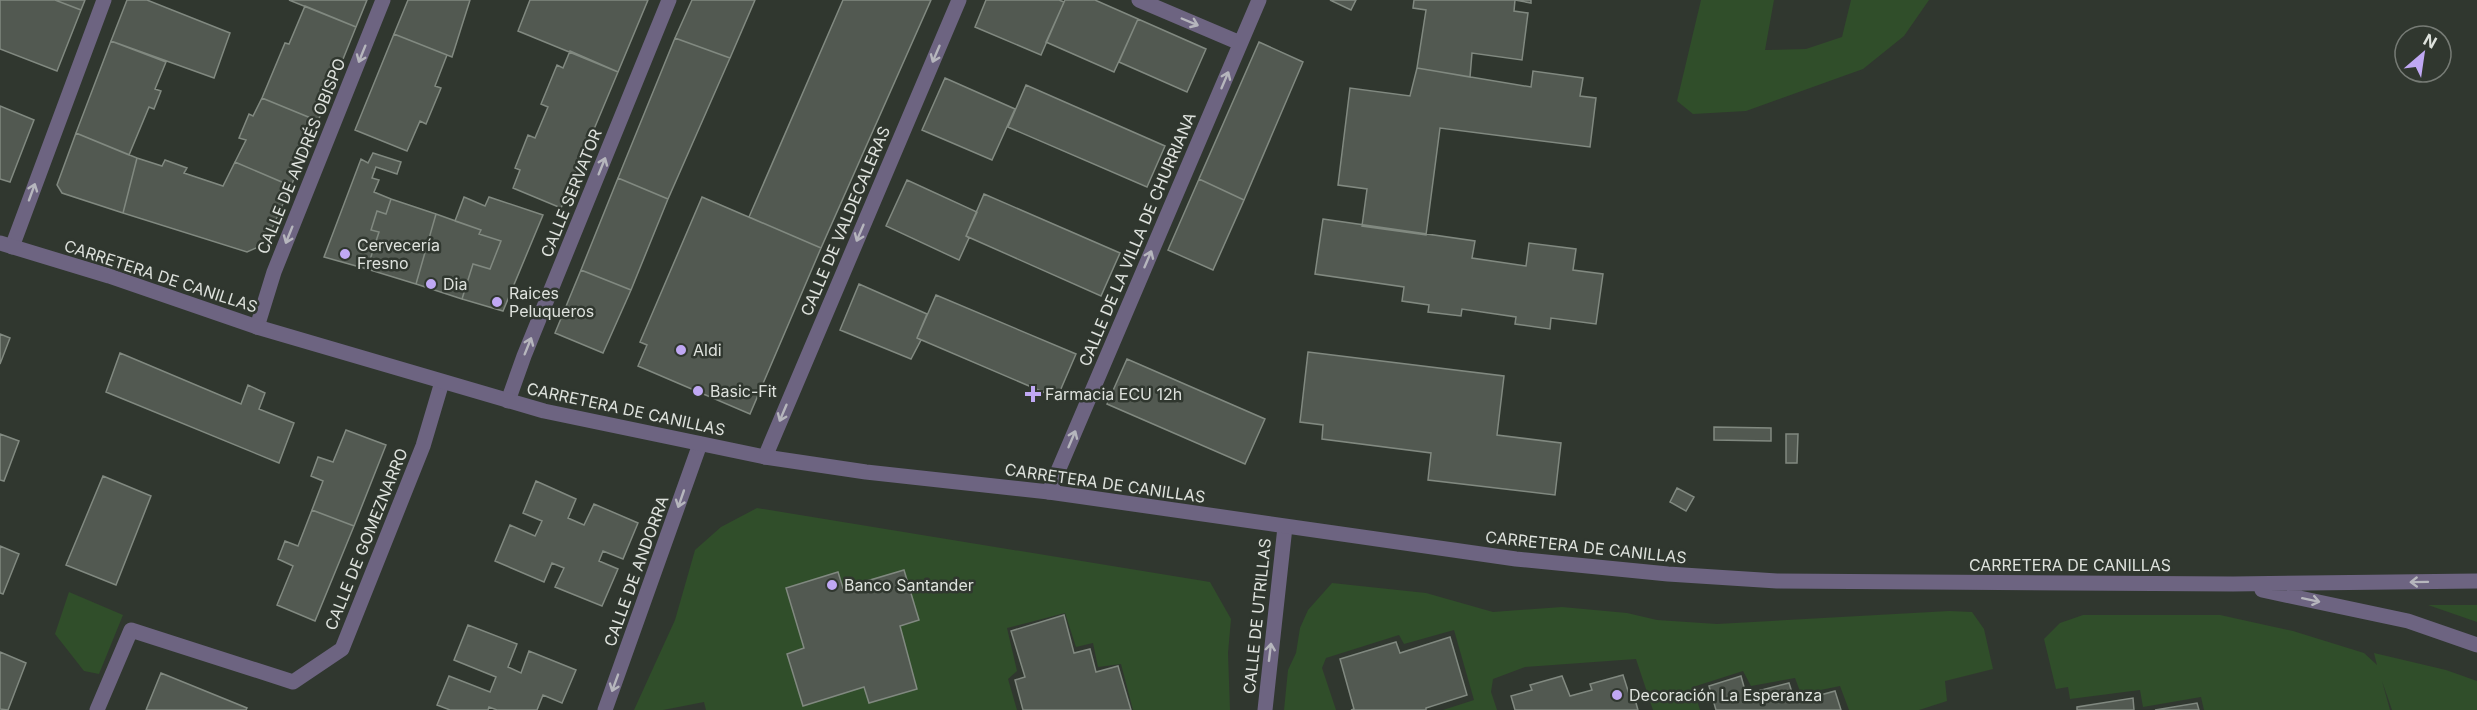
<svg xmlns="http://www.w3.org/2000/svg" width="2477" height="710" font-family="Inter,sans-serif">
	<rect width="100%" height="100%" fill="#30372f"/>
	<path fill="#304e2a" d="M 1701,0 L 1774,0 L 1765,50 L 1806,49 L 1842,37 L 1851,0 L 1929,0 L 1904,36 L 1863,69 L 1746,111 L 1693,114 L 1677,101 Z
		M 757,508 L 1210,582 L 1231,619 L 1228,653 L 1230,710 L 1133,710 L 1121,664 L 1098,667 L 1093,643 L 1076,647 L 1065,613 L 1007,628 L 1017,671 L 1008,679 L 1017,710 L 706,710 L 704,702 L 663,710 L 634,710 L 675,620 L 695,550 L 721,527 Z
		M 1332,583 L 1426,593 L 1493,612 L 1562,607 L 1627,613 L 1657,620 L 1717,624 L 1949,611 L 1972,612 L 1984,629 L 1993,669 L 1945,681 L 1947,701 L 1919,710 L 1849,710 L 1840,686 L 1801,694 L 1795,678 L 1751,686 L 1743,671 L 1693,687 L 1700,710 L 1653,710 L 1636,659 L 1525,667 L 1493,679 L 1491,692 L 1497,710 L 1443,710 L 1474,700 L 1454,630 L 1404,644 L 1399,635 L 1326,658 L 1322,668 L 1336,710 L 1284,710 L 1288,670 L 1296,653 L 1300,628 L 1308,610 Z
		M 69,592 L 123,615 L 99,674 L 84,671 L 55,634 Z
		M 2428,605 L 2477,605 L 2477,622 Z
		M 2083,615 L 2220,615 L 2293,631 L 2364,653 L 2377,665 L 2374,653 L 2446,670 L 2477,681 L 2477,710 L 2392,710 L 2382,681 L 2390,710 L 2204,710 L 2201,697 L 2143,707 L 2140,690 L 2070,699 L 2068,687 L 2056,689 L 2044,639 L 2060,623 Z"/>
	<path fill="#525951" stroke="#818980" stroke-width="1.5" d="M 0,0 L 55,0 L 81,10 L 57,71 L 0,49 Z
		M 55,0 L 85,0 L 81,10 Z
		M 127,0 L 147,0 L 230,33 L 214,78 L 111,41 Z
		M 289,0 L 367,0 L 356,27 Z
		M 408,0 L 470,0 L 452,57 L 394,34 Z
		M 530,0 L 648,0 L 618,72 L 518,31 Z
		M 692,0 L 755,0 L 730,58 L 675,38 Z
		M 843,0 L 931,0 L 821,248 L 749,217 Z
		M 986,0 L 1059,0 L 1064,2 L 1041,55 L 975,27 Z
		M 1065,0 L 1095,0 L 1138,19 L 1114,72 L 1046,42 Z
		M 1330,0 L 1356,0 L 1351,10 Z
		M 1414,0 L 1531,0 L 1531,3 L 1515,0 L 1514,11 L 1528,13 L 1522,60 L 1472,53 L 1470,77 L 1417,68 L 1426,10 L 1413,8 Z
		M 305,6 L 356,27 L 318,121 L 262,98 L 285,43 L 289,44 Z
		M 1138,19 L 1206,49 L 1187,92 L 1119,62 Z
		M 394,34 L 447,55 L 435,86 L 441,88 L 426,124 L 420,121 L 407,151 L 355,130 Z
		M 675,38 L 730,58 L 668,199 L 618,178 Z
		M 111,41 L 166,62 L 155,89 L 161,91 L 154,109 L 149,107 L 129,155 L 76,133 Z
		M 1259,42 L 1303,62 L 1244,200 L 1199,179 Z
		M 570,51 L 618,72 L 561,208 L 513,188 L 520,170 L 515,168 L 528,135 L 535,138 L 548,107 L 541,104 L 557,65 L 563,68 Z
		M 1417,68 L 1531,87 L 1533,71 L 1583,78 L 1580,96 L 1596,98 L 1590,147 L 1440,128 L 1426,235 L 1362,226 L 1367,189 L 1338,185 L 1350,88 L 1410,96 Z
		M 945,78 L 1015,109 L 992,160 L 922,130 Z
		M 1026,85 L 1165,146 L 1147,187 L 1008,127 Z
		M 262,98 L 318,121 L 291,186 L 235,162 L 246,140 L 239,138 L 249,114 L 253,116 Z
		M 0,106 L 34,120 L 10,182 L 0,179 Z
		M 76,133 L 137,158 L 123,213 L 62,193 L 57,185 Z
		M 373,153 L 401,162 L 397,174 L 376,167 L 372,178 L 379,180 L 374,192 L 391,199 L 386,214 L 377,211 L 371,230 L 379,232 L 367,269 L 324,257 L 361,159 L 368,163 Z
		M 137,158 L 162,166 L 165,160 L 187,168 L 184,173 L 223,186 L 235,162 L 291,186 L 265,244 L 247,252 L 123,213 Z
		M 618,178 L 668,199 L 631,290 L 581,270 Z
		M 1199,179 L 1244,200 L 1213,270 L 1168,250 Z
		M 907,180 L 977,212 L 966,236 L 969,238 L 959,260 L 886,226 Z
		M 984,194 L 1120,253 L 1101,296 L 966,236 Z
		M 464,197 L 485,206 L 489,197 L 543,215 L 503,311 L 462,299 L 473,264 L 490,269 L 501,241 L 479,234 L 481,230 L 455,221 Z
		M 702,197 L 821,248 L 750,414 L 638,366 L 647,345 L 640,342 Z
		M 391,199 L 436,214 L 416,284 L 367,269 L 379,232 L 371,230 L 377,211 L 386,214 Z
		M 436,214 L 481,230 L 479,234 L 501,241 L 490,269 L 473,264 L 462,299 L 416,284 Z
		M 1323,219 L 1475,241 L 1472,258 L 1526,266 L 1529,243 L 1576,249 L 1573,270 L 1603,274 L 1596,324 L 1551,318 L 1550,329 L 1515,324 L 1516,317 L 1462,309 L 1461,316 L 1428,312 L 1429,305 L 1402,301 L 1404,287 L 1315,274 Z
		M 581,270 L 631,290 L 603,353 L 555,333 Z
		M 859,284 L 927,314 L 917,338 L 921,340 L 911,359 L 840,330 Z
		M 936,295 L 1076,354 L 1057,398 L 917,338 Z
		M 0,334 L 10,338 L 0,364 Z
		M 1308,352 L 1504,376 L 1497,435 L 1561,443 L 1555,495 L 1428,480 L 1431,453 L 1322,439 L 1323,425 L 1300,422 Z
		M 120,353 L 241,404 L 248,385 L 265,393 L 259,409 L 294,423 L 279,463 L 106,392 Z
		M 1127,359 L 1265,419 L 1245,464 L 1107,404 Z
		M 1714,427 L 1771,428 L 1771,441 L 1714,440 Z
		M 346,430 L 386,445 L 354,526 L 312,510 L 323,481 L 311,476 L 318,457 L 333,462 Z
		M 0,434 L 19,441 L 4,481 L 0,480 Z
		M 1786,434 L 1798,434 L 1797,463 L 1786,463 Z
		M 103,476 L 151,496 L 116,585 L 66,565 Z
		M 536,481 L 576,499 L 568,518 L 584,525 L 594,504 L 638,523 L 623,559 L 603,551 L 599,561 L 618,569 L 602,606 L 555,587 L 564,568 L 552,563 L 544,582 L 495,561 L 510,525 L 535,536 L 542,521 L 523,513 Z
		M 1677,488 L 1694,497 L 1686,511 L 1670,502 Z
		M 312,510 L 354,526 L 315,621 L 277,605 L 293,566 L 278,559 L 285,541 L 298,546 Z
		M 0,546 L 19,554 L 3,594 L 0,593 Z
		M 904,570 L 919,620 L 900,626 L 917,689 L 869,703 L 864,687 L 803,706 L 787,654 L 804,648 L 786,588 L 838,572 L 843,588 Z
		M 1064,615 L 1074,653 L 1090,649 L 1096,672 L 1118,666 L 1131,710 L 1023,710 L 1015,680 L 1025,677 L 1011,631 Z
		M 468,625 L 517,644 L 508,667 L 521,673 L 529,651 L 576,670 L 562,703 L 543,695 L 537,710 L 497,710 L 489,707 L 488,710 L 450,710 L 437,705 L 449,676 L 490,692 L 496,677 L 454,660 Z
		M 1450,637 L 1467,695 L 1426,708 L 1426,710 L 1351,710 L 1354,709 L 1340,659 L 1396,642 L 1400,653 Z
		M 0,652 L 26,663 L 8,710 L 0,709 Z
		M 161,673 L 247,708 L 246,710 L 146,710 Z
		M 1623,675 L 1630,697 L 1634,696 L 1638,710 L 1515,710 L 1511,696 L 1532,690 L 1530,685 L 1562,676 L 1570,696 L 1592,690 L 1590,684 Z
		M 1741,676 L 1746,694 L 1789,683 L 1795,702 L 1835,691 L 1841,710 L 1716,710 L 1709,686 Z
		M 2133,698 L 2134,710 L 2077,710 L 2077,707 Z
		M 2197,703 L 2199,710 L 2155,710 Z"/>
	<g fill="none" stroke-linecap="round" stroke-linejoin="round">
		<path stroke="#6d6481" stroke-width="15" d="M 1139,0 L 1240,43
			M 12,247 L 104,0
			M 257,327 L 274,272 L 383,0
			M 508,401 L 524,356 L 669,0
			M 765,457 L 959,0
			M 1049,492 L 1259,0
			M 97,710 L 131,630 L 293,682 L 342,649 L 423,446 L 442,382
			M 605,710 L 700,444
			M 1265,710 L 1285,527"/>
		<path stroke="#6d6481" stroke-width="15" d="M 0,243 L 109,276 L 257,327 L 544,411 L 765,457 L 866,472 L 1049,492 L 1516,559 L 1668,574 L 1777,581 L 2233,584 L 2477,581
			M 2262,590 L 2408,621 L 2477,645"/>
	</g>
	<defs><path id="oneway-shaft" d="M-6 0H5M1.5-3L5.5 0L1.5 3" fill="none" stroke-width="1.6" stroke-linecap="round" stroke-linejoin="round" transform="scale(1.5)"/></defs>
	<g stroke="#b6b6bd">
		<use href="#oneway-shaft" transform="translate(1190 22) rotate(23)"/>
		<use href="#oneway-shaft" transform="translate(362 54) rotate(112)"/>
		<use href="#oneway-shaft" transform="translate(936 54) rotate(113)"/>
		<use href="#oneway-shaft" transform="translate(1225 80) rotate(-67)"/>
		<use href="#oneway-shaft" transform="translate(602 166) rotate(-68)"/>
		<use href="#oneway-shaft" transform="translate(32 192) rotate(-70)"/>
		<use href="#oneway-shaft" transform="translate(860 233) rotate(113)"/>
		<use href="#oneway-shaft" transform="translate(289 235) rotate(112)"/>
		<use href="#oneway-shaft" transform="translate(1148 259) rotate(-67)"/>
		<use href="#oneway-shaft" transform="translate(528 346) rotate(-68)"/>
		<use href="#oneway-shaft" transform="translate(783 413) rotate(113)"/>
		<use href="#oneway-shaft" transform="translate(1072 439) rotate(-67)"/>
		<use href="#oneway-shaft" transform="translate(681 499) rotate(109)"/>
		<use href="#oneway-shaft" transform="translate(2419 582) rotate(179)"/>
		<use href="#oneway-shaft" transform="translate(2311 600) rotate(12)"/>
		<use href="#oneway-shaft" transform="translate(1270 652) rotate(-83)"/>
		<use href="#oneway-shaft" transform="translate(615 683) rotate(110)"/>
	</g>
	<g fill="#c0a8f4" stroke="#30372f" stroke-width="2">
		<circle cx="345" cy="254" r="6"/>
		<circle cx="431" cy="284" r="6"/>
		<circle cx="497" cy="302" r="6"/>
		<circle cx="681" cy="350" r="6"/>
		<circle cx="698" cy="391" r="6"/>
		<path d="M1030 385h6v6h6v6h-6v6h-6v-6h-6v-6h6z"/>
		<circle cx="832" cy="585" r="6"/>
		<circle cx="1617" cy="695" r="6"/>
	</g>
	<g text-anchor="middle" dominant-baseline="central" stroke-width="5" stroke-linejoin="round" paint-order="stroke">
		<g font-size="16" fill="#dee2dd" stroke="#30372f">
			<text transform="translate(301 156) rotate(-68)">CALLE DE ANDRÉS OBISPO</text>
			<text transform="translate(571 193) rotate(-68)">CALLE SERVATOR</text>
			<text transform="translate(845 221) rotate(-67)">CALLE DE VALDECALERAS</text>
			<text transform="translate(1137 239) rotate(-67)">CALLE DE LA VILLA DE CHURRIANA</text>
			<text transform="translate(161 276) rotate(18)">CARRETERA DE CANILLAS</text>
			<text transform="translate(626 409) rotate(12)">CARRETERA DE CANILLAS</text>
			<text transform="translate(1105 483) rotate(8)">CARRETERA DE CANILLAS</text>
			<text transform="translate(366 539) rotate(-68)">CALLE DE GOMEZNARRO</text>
			<text transform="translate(1586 547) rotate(6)">CARRETERA DE CANILLAS</text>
			<text x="2070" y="565">CARRETERA DE CANILLAS</text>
			<text transform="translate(636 571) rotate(-70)">CALLE DE ANDORRA</text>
			<text transform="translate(1257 616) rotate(-84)">CALLE DE UTRILLAS</text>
		</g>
		<g font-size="16" fill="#dee2dd" stroke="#30372f" text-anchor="start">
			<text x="357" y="245">Cervecería<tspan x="357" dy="18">Fresno</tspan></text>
			<text x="443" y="284">Dia</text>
			<text x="509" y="293">Raices<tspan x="509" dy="18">Peluqueros</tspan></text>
			<text x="693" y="350">Aldi</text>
			<text x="710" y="391">Basic-Fit</text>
			<text x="1045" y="394">Farmacia ECU 12h</text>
			<text x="844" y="585">Banco Santander</text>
			<text x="1629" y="695">Decoración La Esperanza</text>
		</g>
	</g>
	<g transform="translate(2423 54) rotate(29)"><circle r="28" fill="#30372f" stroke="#767b75" stroke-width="1.5"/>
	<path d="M0-4.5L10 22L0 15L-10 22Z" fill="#c0a8f4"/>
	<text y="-9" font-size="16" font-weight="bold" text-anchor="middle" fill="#dee2dd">N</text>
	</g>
</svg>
